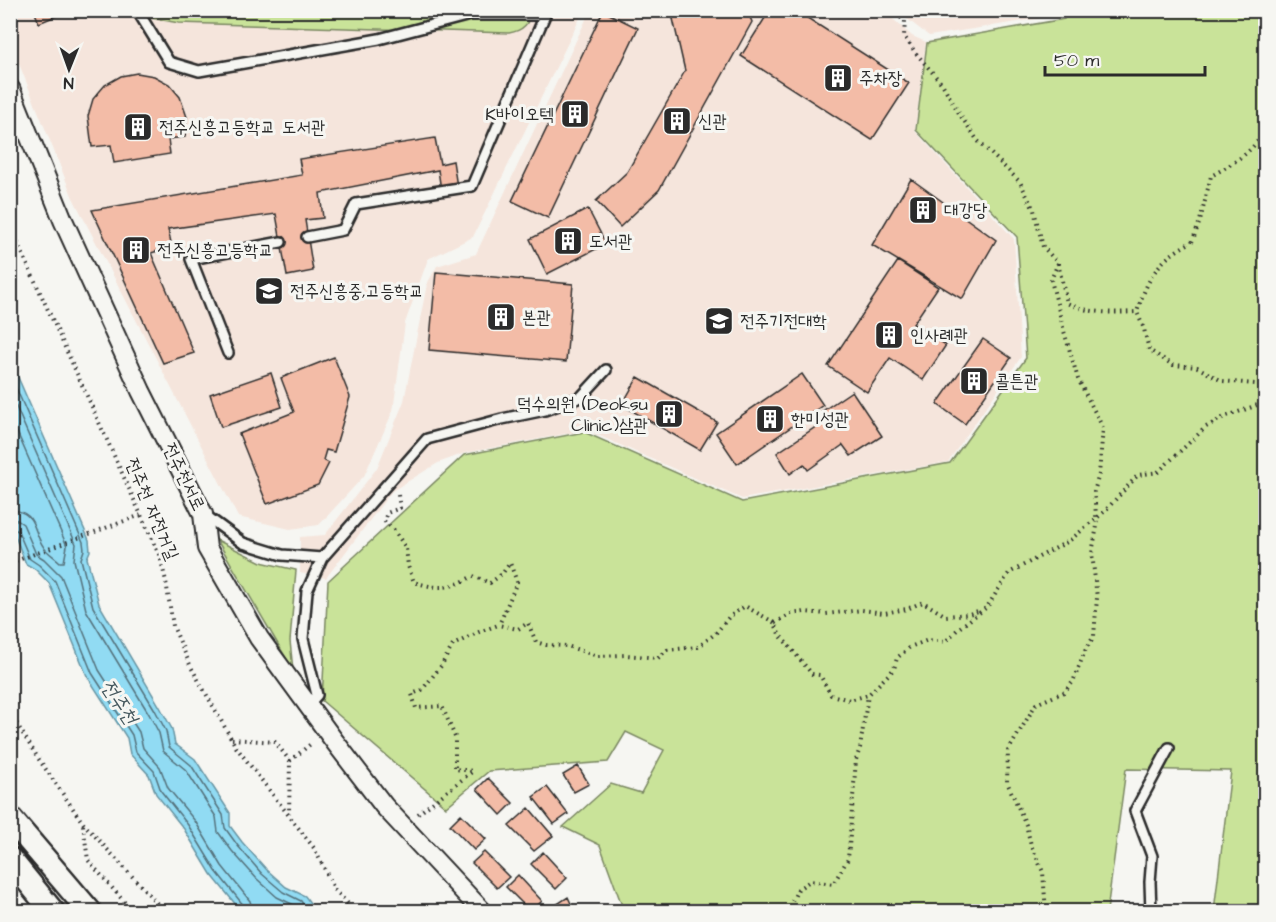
<svg xmlns="http://www.w3.org/2000/svg" width="1276" height="922" font-family="'Architects Daughter','Poor Story',sans-serif">
	<rect width="100%" height="100%" fill="#f6f6f2"/>
	<filter id="ink" filterUnits="userSpaceOnUse"><feTurbulence type="fractalNoise" baseFrequency=".0167" numOctaves="2"/><feDisplacementMap in="SourceGraphic" scale="12" xChannelSelector="R" yChannelSelector="G"/><feConvolveMatrix kernelMatrix="1 2 1 2 8 2 1 2 1" color-interpolation-filters="sRGB"/></filter>
	<g filter="url(#ink)">
		<path fill="#f5e5dc" d="M 584,10 L 473,237 L 428,259 L 405,323 L 393,411 L 364,476 L 319,525 L 290,529 L 238,517 L 73,198 L 11,44 L 11,11 Z
			M 590,11 L 884,11 L 912,36 L 926,42 L 915,131 L 1014,239 L 1021,357 L 948,462 L 742,499 L 586,430 L 465,453 L 438,463 L 392,491 L 326,578 L 300,573 L 300,537 L 325,535 L 377,468 L 404,401 L 427,284 L 437,266 L 476,254 Z
			M 897,11 L 1062,11 L 1061,15 L 929,36 Z"/>
		<path fill="#c9e399" stroke="#7a8762" stroke-width="1.5" d="M 127,11 L 531,11 C 530,24 521,31 509,33 L 179,23 L 135,15 Z
			M 1067,11 L 1265,11 L 1265,911 L 1214,911 L 1231,771 L 1126,769 L 1107,911 L 624,911 L 600,845 L 563,827 L 611,784 L 641,793 L 664,750 L 626,732 L 608,762 L 489,771 L 446,807 L 322,701 L 328,581 L 464,455 L 584,432 L 742,502 L 950,463 L 1026,358 L 1017,237 L 916,130 L 927,43 L 1064,19 Z
			M 217,540 L 261,562 L 296,570 L 290,641 L 293,670 Z"/>
		<path fill="#91dbf3" stroke="#6895a3" stroke-width="1.5" d="M 10,359 L 89,540 L 90,551 L 87,558 L 99,604 L 160,707 L 172,729 L 175,744 L 195,759 L 230,813 L 230,826 L 242,842 L 266,869 L 286,887 L 305,896 L 316,911 L 241,911 L 211,874 L 184,829 L 156,794 L 149,775 L 130,754 L 127,738 L 87,676 L 49,583 L 35,569 L 26,564 L 11,526 Z"/>
		<g fill="none" stroke-linecap="round" stroke-linejoin="round">
			<path stroke="#54717b" stroke-width="1.5" d="M 10,374 L 83,542 L 84,550 L 81,559 L 93,607 L 155,710 L 166,731 L 169,747 L 191,765 L 223,815 L 225,828 L 238,846 L 262,874 L 283,892 L 301,901 L 308,912
				M 10,393 L 76,544 L 74,560 L 86,610 L 149,714 L 159,733 L 163,751 L 186,770 L 216,817 L 218,832 L 232,851 L 257,879 L 277,897 L 296,906 L 299,912
				M 10,416 L 67,546 L 64,562 L 60,562 C 55,557 46,552 43,546 C 32,530 37,511 10,510
				M 10,519 L 17,520 L 23,524 L 36,554 L 44,559 L 61,576 L 99,670 L 139,732 L 143,748 L 160,767 L 168,788 L 195,821 L 222,866 L 250,901 L 253,912
				M 10,527 L 18,531 L 30,559 L 39,565 L 55,581 L 92,673 L 132,735 L 136,752 L 154,771 L 161,791 L 188,825 L 216,871 L 244,906 L 246,912"/>
		</g>
		<path fill="#f3bca7" stroke="#2b2b2b" stroke-width="1.5" d="M 34,10 L 70,10 L 39,23 Z
			M 671,10 L 747,10 L 752,22 L 659,190 L 620,227 L 596,201 L 627,172 L 685,71 Z
			M 770,10 L 795,10 L 909,83 L 872,140 L 741,56 Z
			M 603,11 L 638,28 L 548,218 L 512,201 Z
			M 137,73 L 154,76 L 169,84 L 180,97 L 187,117 L 185,137 L 168,139 L 170,154 L 114,163 L 111,145 L 92,147 L 88,116 L 93,99 L 105,85 L 121,76 Z
			M 435,138 L 440,164 L 453,161 L 457,187 L 441,190 L 438,170 L 320,193 L 323,218 L 305,220 L 313,271 L 287,276 L 276,214 L 168,229 L 172,247 L 151,253 L 194,353 L 163,363 L 92,210 L 302,175 L 299,159 Z
			M 911,179 L 996,240 L 962,299 L 872,245 Z
			M 588,209 L 606,244 L 547,274 L 530,239 Z
			M 898,261 L 938,287 L 913,324 L 946,345 L 923,380 L 890,358 L 867,392 L 828,366 Z
			M 436,272 L 573,284 L 566,362 L 429,350 Z
			M 983,339 L 1011,358 L 965,424 L 937,404 Z
			M 334,357 L 350,397 L 334,452 L 326,450 L 323,460 L 329,463 L 318,485 L 267,504 L 239,434 L 294,412 L 281,378 Z
			M 271,373 L 282,407 L 221,427 L 210,394 Z
			M 802,374 L 823,405 L 737,464 L 716,433 Z
			M 638,377 L 717,422 L 700,450 L 622,405 Z
			M 852,391 L 882,436 L 851,456 L 843,445 L 808,470 L 804,464 L 790,474 L 777,453 L 826,420 L 821,412 Z
			M 578,766 L 589,784 L 574,792 L 563,775 Z
			M 488,778 L 513,803 L 501,815 L 477,789 Z
			M 547,787 L 568,814 L 554,824 L 533,797 Z
			M 529,808 L 553,836 L 534,851 L 509,826 Z
			M 461,814 L 486,839 L 474,850 L 450,825 Z
			M 484,852 L 509,877 L 497,888 L 472,863 Z
			M 543,852 L 567,878 L 556,889 L 531,864 Z
			M 518,875 L 542,901 L 531,912 L 506,887 Z
			M 568,897 L 575,912 L 545,912 Z"/>
		<g fill="none" stroke-linecap="round" stroke-linejoin="round">
			<g stroke="#2b2b2b" stroke-width="14">
				<path id="service" d="M 137,10 L 169,62 L 199,71 L 379,39 L 470,15 L 545,15
					M 307,237 L 343,230 L 356,204 L 472,186 L 545,15 L 545,10
					M 228,353 L 191,259 L 281,242
					M 205,515 L 243,543 L 282,555 L 322,558 L 427,439 L 502,419 L 545,410 L 581,397 L 606,370
					M 309,704 L 317,695 L 303,639 L 307,591 L 322,558
					M 1151,912 L 1150,882 L 1152,856 L 1135,811 L 1169,748"/>
			</g>
			<g stroke="#2b2b2b" stroke-width="22">
				<path id="minor" d="M 10,88 L 63,220 L 141,391 L 203,514 L 207,548 L 259,638 L 335,742 L 384,806 L 483,912"/>
			</g>
			<g stroke="#2b2b2b" stroke-width="27">
				<path id="tertiary" d="M 10,818 L 90,912
					M 10,859 L 53,912"/>
			</g>
			<path stroke="#2b2b2b" stroke-width="4" stroke-dasharray="1.5 4.5" stroke-linecap="butt" d="M 891,10 L 905,21 L 904,36 L 915,52 L 943,85 L 960,115 L 978,141 L 1020,182 L 1034,210 L 1043,247 L 1058,263 L 1067,303 C 1090,314 1112,313 1137,312
				M 1266,48 L 1266,53
				M 1266,125 C 1258,150 1232,164 1211,176 L 1200,221 L 1192,242 C 1158,259 1148,277 1137,312 L 1144,329 L 1149,350 L 1173,365 L 1197,367 L 1222,381 L 1266,385
				M 10,226 L 160,557 L 166,581 L 173,626 L 191,667 L 236,747 L 314,848 L 335,890 L 356,912
				M 398,495 L 400,508 L 387,513 L 384,521 L 394,530 L 406,548 L 408,566 L 414,582 C 440,590 450,589 473,576 L 490,583 L 502,574 L 510,563 L 517,582 L 499,625
				M 10,563 L 141,515
				M 775,623 L 791,614 L 805,612 L 826,614 L 862,610 L 884,613 L 907,609 L 923,602 L 946,616 L 969,614 L 981,610
				M 10,713 L 38,758 L 83,823 L 165,912
				M 232,739 L 275,742 L 290,761 L 289,814
				M 290,761 L 313,742
				M 418,814 L 473,771 L 455,769 L 455,737 L 442,706 L 416,708 L 412,694 L 422,690 L 441,666 L 453,645 L 479,632 L 498,625 L 518,629 L 528,623 L 536,642 L 546,645 L 567,646 L 597,656 L 626,655 L 658,658 L 667,650 L 698,647 L 716,633 L 729,617 L 745,606 L 775,623 L 779,634 L 812,674 L 820,675 L 831,695 L 850,700 L 868,695 L 894,669 L 897,658 L 910,647 L 928,640 L 945,642 L 959,628 L 987,607 L 1009,573 L 1069,541 L 1104,512 L 1138,475 L 1158,472 L 1206,427 L 1224,417 L 1266,402
				M 83,825 L 88,860 L 133,912
				M 787,912 L 798,889 L 810,881 L 833,884 L 848,859 L 856,760 L 860,748 L 868,695
				M 1046,912 L 1043,872 L 1031,845 L 1026,825 L 1007,782 L 1008,751 L 1036,704 L 1064,692 L 1073,682 L 1085,651 L 1094,636 L 1097,598 L 1092,553 L 1097,526 L 1094,492 L 1099,474 L 1103,428 L 1078,379 L 1064,331 L 1051,280 L 1058,263"/>
			<use href="#service" stroke="#f6f6f2" stroke-width="9"/>
			<use href="#minor" stroke="#f6f6f2" stroke-width="18"/>
			<use href="#tertiary" stroke="#f6f6f2" stroke-width="22"/>
		</g>
	</g>
	<defs>
		<g id="building-square" transform="scale(1.5)"><rect x="-9" y="-9" width="18" height="18" rx="4" fill="#2b2b2b" stroke="#f6f6f2"/><path d="M-4-6H4V6H1V3H-1V6H-4ZM-2.5-4.3h1.7v1.8h-1.7ZM.8-4.3h1.7v1.8H.8ZM-2.5-1h1.7V.8h-1.7ZM.8-1h1.7V.8H.8Z" fill="#fff"/></g>
		<g id="school-square" transform="scale(1.5)"><rect x="-9" y="-9" width="18" height="18" rx="4" fill="#2b2b2b" stroke="#f6f6f2"/><path d="M0-5L7-2L0 1L-7-2ZM-4 1L0 2.5L4 1V4Q0 6-4 4Z" fill="#fff"/></g>
		<g id="university-square" transform="scale(1.5)"><rect x="-9" y="-9" width="18" height="18" rx="4" fill="#2b2b2b" stroke="#f6f6f2"/><path d="M0-5L7-2L0 1L-7-2ZM-4 1L0 2.5L4 1V4Q0 6-4 4Z" fill="#fff"/></g>
	</defs>
	<g fill-rule="evenodd">
		<use href="#building-square" x="838" y="78"/>
		<use href="#building-square" x="575" y="114"/>
		<use href="#building-square" x="677" y="121"/>
		<use href="#building-square" x="138" y="127"/>
		<use href="#building-square" x="923" y="210"/>
		<use href="#building-square" x="568" y="241"/>
		<use href="#building-square" x="136" y="250"/>
		<use href="#school-square" x="269" y="291"/>
		<use href="#building-square" x="501" y="317"/>
		<use href="#university-square" x="719" y="321"/>
		<use href="#building-square" x="889" y="335"/>
		<use href="#building-square" x="974" y="381"/>
		<use href="#building-square" x="669" y="414"/>
		<use href="#building-square" x="770" y="419"/>
	</g>
	<g text-anchor="middle" dominant-baseline="central" stroke-width="6" stroke-linejoin="round" paint-order="stroke">
		<g font-size="18" fill="#2b2b2b" stroke="#f6f6f2" text-anchor="start">
			<text x="859" y="78">주차장</text>
			<text x="554" y="114" text-anchor="end">K바이오텍</text>
			<text x="698" y="121">신관</text>
			<text x="159" y="127">전주신흥고등학교 도서관</text>
			<text x="944" y="210">대강당</text>
			<text x="589" y="241">도서관</text>
			<text x="157" y="250">전주신흥고등학교</text>
			<text x="290" y="291">전주신흥중,고등학교</text>
			<text x="522" y="317">본관</text>
			<text x="740" y="321">전주기전대학</text>
			<text x="910" y="335">인사례관</text>
			<text x="995" y="381">콜튼관</text>
			<text x="648" y="404" text-anchor="end">덕수의원 (Deoksu<tspan x="648" dy="21">Clinic)삼관</tspan></text>
			<text x="791" y="419">한미성관</text>
		</g>
		<g font-size="18" fill="#2b2b2b" stroke="#f6f6f2">
			<text transform="translate(184 477) rotate(64)">전주천서로</text>
			<text transform="translate(152 509) rotate(67)">전주천 자전거길</text>
		</g>
		<g font-size="20" font-style="italic" fill="#44575d" stroke="#f6f6f2">
			<text transform="translate(119 702) rotate(56)">전주천</text>
		</g>
	</g>
	<rect width="1276" height="922" fill="none" stroke="#f6f6f2" stroke-width="36"/>
	<rect x="18" y="18" width="1240" height="886" fill="none" stroke="#2b2b2b" stroke-width="2" filter="url(#ink)"/>
	<g transform="translate(69 69) rotate(181)" stroke="#f6f6f2" stroke-width="4.5" paint-order="stroke">
	<path d="M0-4.5L10 22L0 15L-10 22Z" fill="#2b2b2b"/>
	<text y="-9" font-size="16" font-weight="bold" text-anchor="middle" fill="#2b2b2b">N</text>
	</g>
	<path d="M1045 66v9h160v-9" fill="none" stroke="#2b2b2b" stroke-width="3"/>
	<text x="1054" y="66" font-size="18" fill="#2b2b2b" stroke="#f6f6f2" stroke-width="4.5" paint-order="stroke">50 m</text>
</svg>
